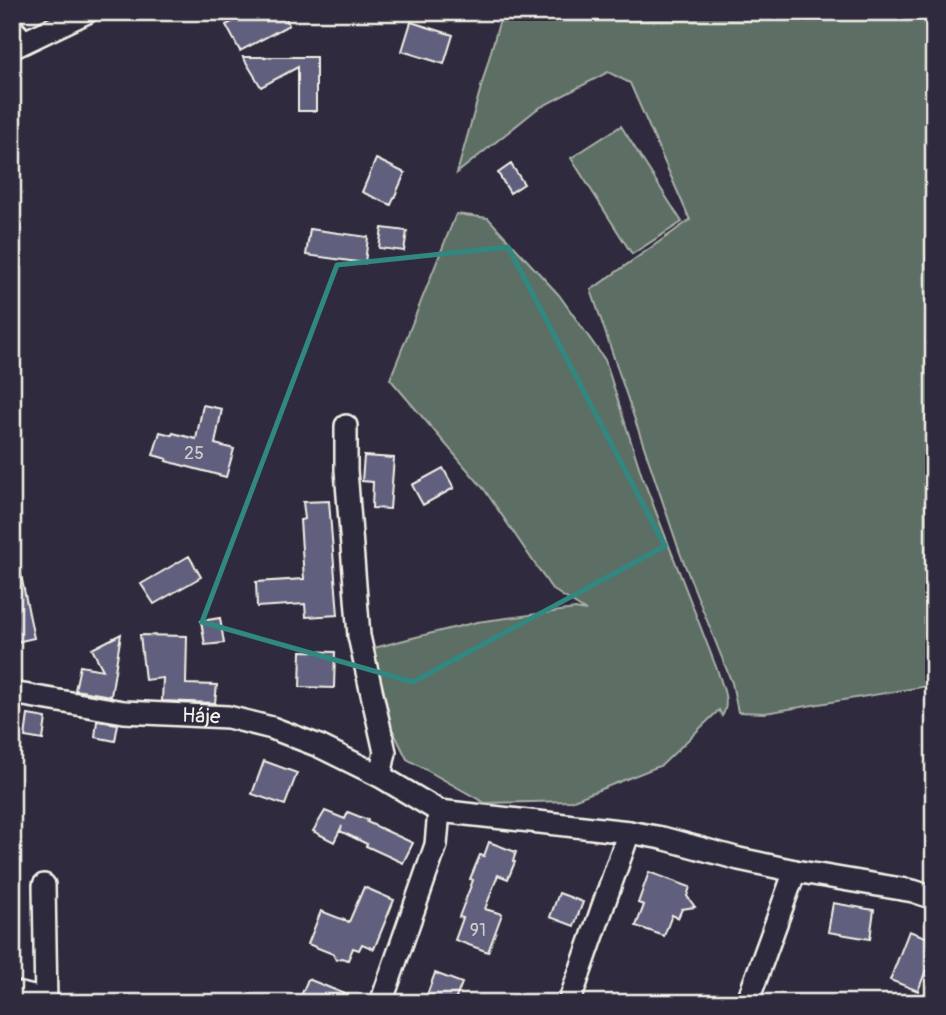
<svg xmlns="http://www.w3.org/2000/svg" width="946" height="1015" font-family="Pangolin,sans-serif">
	<rect width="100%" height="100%" fill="#2f2a3d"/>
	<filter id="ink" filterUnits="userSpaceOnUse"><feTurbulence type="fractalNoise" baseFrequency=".0143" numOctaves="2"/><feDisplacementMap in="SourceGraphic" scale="14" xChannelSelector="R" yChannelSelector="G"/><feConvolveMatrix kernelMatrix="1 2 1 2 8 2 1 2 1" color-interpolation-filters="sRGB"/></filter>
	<g filter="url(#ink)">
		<path fill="#5d6e65" stroke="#a8b0a6" stroke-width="2" d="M 502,12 L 934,12 L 934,685 L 765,713 L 738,712 L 732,683 L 680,553 L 591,290 L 690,220 L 630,83 L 608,72 L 537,109 L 457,173 Z
			M 621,126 L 682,222 L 632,254 L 571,158 Z
			M 456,214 L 488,218 L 559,295 L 605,360 L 642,476 L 718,672 C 722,686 731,703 722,716 L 719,710 L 662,765 L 571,801 L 485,803 L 407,759 L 384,713 L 363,651 L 408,639 L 477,622 L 575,609 L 586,611 L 552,589 L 484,489 L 390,379 Z"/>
		<path fill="#60607e" stroke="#f4f1e8" stroke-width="2" d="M 251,12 L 283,12 L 289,25 L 240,51 L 226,25 Z
			M 411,22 L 453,35 L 444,64 L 402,51 Z
			M 243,57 L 316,57 L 316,111 L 298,111 L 298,67 L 261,87 Z
			M 376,159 L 405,173 L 391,205 L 362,192 Z
			M 511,164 L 524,184 L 510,193 L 498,173 Z
			M 382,228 L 407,231 L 404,251 L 379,248 Z
			M 310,229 L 368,237 L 365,263 L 306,255 Z
			M 203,405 L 222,409 L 215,444 L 234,449 L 226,477 L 166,461 L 167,459 L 153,455 L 160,432 L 172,435 L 173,433 L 196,439 Z
			M 364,456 L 394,458 L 390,509 L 372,508 L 373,482 L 362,481 Z
			M 443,468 L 454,488 L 423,505 L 412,485 Z
			M 329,501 L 338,615 L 306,617 L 305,604 L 257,607 L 256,582 L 304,579 L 300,520 L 305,519 L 303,502 Z
			M 189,556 L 201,577 L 154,604 L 141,584 Z
			M 20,570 L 34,638 L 12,643 L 12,571 Z
			M 220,618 L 224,643 L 205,645 L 201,621 Z
			M 121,634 L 111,696 L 75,690 L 80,666 L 103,670 L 92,649 Z
			M 140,635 L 187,636 L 186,684 L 217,685 L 215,703 L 162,701 L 163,678 L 145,680 Z
			M 301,651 L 335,652 L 334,688 L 300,687 Z
			M 28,715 L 46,718 L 43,740 L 25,737 Z
			M 97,721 L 118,724 L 115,741 L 95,737 Z
			M 264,761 L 297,773 L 285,805 L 252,794 Z
			M 325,811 L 345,819 L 348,812 L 368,820 L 367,822 L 413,843 L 403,863 L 366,846 L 367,844 L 340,831 L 342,826 L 334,842 L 313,831 Z
			M 489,842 L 516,852 L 513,861 L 515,862 L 508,879 L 498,875 L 485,909 L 502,914 L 488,952 L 455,940 L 463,918 L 459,917 L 473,880 L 470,879 L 480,855 L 484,856 Z
			M 649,872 L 690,887 L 687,896 L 695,907 L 682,909 L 678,918 L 672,915 L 664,936 L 636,926 L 644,905 L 638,903 Z
			M 364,887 L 394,900 L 374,949 L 362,944 L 359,950 L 353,948 L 348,960 L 342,958 L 336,960 L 333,954 L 308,944 L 321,911 L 349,922 Z
			M 559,893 L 583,902 L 574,926 L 550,917 Z
			M 833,903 L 874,910 L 870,939 L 828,932 Z
			M 909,931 L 934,940 L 934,949 L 918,991 L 890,980 Z
			M 435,973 L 462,983 L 454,1003 L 447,1003 L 427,995 Z
			M 308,979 L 365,1002 L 365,1003 L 298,1003 Z"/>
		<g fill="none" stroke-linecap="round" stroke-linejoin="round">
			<g stroke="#f4f1e8" stroke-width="16">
				<path id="service" d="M 12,21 L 29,39"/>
			</g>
			<g stroke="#f4f1e8" stroke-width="26">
				<g id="minor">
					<path d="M 12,48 L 87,12"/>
					<path d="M 346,426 L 346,470 L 359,636 L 385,752 L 380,776"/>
					<path id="s1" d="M 12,693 L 124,712 L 228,717 L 272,728 L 319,746 L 380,776 L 439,811 L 629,832 L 662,838 L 739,859 L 795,871 L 913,891 L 934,898"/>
					<path d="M 44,885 L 46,1003"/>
					<path d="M 12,992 L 46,1000"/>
					<path d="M 381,1003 L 436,845 L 439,811"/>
					<path d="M 569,1003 L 629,832"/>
					<path d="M 747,1003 L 795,871"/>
				</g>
			</g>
			<use href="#service" stroke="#2f2a3d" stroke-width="10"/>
			<use href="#minor" stroke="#2f2a3d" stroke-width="21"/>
		</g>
	</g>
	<path fill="none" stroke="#318880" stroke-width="5" stroke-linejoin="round" d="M 508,247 L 665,546 L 413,682 L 202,622 L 337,265 Z"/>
	<g text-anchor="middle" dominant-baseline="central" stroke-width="5" stroke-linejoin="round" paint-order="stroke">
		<g font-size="18" fill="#cfcdce">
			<text x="194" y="453">25</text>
			<text x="478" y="930">91</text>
		</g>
		<g font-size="21" fill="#f4f1e8" stroke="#2f2a3d">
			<text stroke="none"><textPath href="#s1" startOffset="191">Háje</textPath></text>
		</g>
	</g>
	<rect width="946" height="1015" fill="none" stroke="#2f2a3d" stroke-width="42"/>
	<rect x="21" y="21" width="904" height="973" fill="none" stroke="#f4f1e8" stroke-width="2.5" filter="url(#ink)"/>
</svg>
